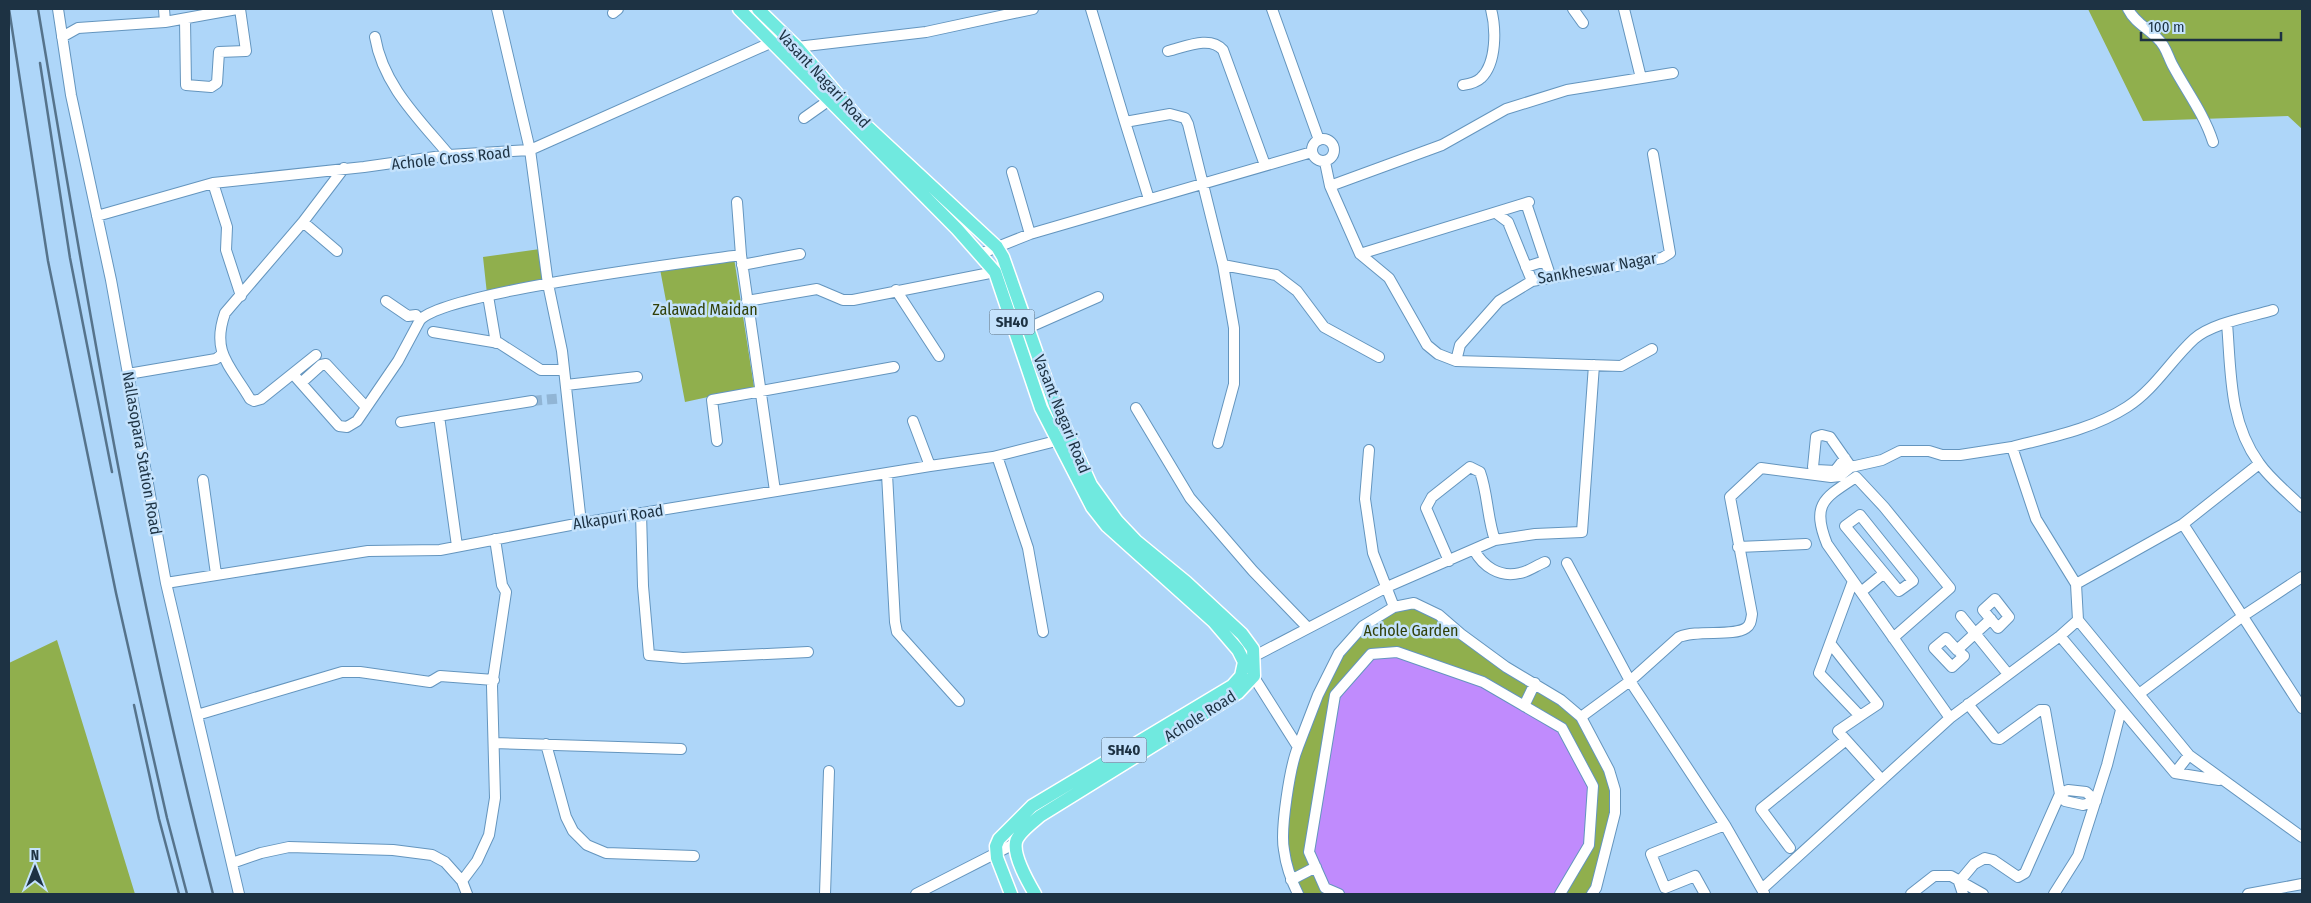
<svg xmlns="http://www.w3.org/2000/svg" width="2311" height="903" font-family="'Fira Sans Condensed',sans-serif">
	<rect width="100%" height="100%" fill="#aed6f9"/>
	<path fill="#90af4d" d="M 2088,9 L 2302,9 L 2302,129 L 2288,116 L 2143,121 Z
		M 540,249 L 544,282 L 487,294 L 483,257 Z
		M 734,258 L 754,387 L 685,402 L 660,269 Z
		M 1414,603 L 1581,717 L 1615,790 L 1592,894 L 1298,894 L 1283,848 L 1293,758 L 1339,653 L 1370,622 Z
		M 57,640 L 135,894 L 9,894 L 9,663 Z"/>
	<path fill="#c08bfd" d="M 1397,652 L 1483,682 L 1562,728 L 1593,786 L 1589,845 L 1560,894 L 1339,894 L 1325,888 L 1309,852 L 1335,695 L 1371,654 Z"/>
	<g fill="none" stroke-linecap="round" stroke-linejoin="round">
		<path stroke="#91b5d5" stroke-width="10" stroke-dasharray="10 5" stroke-linecap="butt" d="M 532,401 L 564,398"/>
		<g stroke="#6495be" stroke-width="12">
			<path id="minor" d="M 58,9 L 71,95 L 111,280 L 166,583 L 239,894
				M 164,9 L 165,22
				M 497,9 L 530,150 L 548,284 L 562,351 L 581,523
				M 1091,9 L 1125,122 L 1170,114 L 1185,118 L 1188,124 L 1223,265 L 1234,328 L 1234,384 L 1218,443
				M 1272,9 L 1319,140
				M 1573,9 L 1583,23
				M 1624,9 L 1641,78
				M 2128,9 C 2135,23 2148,28 2158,39 C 2166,46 2168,57 2173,66 C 2187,92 2204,114 2213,142
				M 613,13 L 618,9
				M 185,20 L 186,85 L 211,87 L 217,83 L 219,52 L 246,51 L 240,9
				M 62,37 L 78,28 L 165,22 L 237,9
				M 375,37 C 383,85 419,119 449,155
				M 1168,51 C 1185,47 1210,35 1223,50 L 1265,165
				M 783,53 L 797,47 L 926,32 L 1033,9
				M 1463,85 C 1469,84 1476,83 1481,78 C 1497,63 1496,28 1491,9
				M 804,118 L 828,101
				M 1125,122 L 1149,199
				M1312 150a11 11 0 1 1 22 0a11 11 0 1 1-22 0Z
				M 1325,162 L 1330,186 L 1360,254 L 1389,278 L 1427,345 L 1438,354 L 1456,361 L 1621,366 L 1652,349
				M 1012,172 L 1030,234
				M 213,183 L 227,227 L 226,250 L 241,296
				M 1330,186 L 1442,145 L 1506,109 L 1567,90 L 1673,73
				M 737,202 L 741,255
				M 1526,203 L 1551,278
				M 1496,213 L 1508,222 L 1532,281
				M 97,216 L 213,183 L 364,167 L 449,155 L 530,150 L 786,36
				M 303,222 L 337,251
				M 980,254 L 1030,234 L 1312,152
				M 1360,254 L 1529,202
				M 742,265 L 800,254
				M 1223,265 L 1276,275 L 1297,291 L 1324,327 L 1379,357
				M 1526,267 L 1545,261
				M 896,290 L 939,356
				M 488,296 L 496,343
				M 386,301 L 408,316 L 416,315 L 420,320
				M 747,301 L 817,289 L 843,300 L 853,300 L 995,272
				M 2273,310 C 2250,317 2212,323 2194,339 C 2171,360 2154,390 2127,407 C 2093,429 2051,437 2012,447 L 2036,519 L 2076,584 L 2078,620 L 2189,755 L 2302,837
				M 2227,323 C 2231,372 2229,422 2259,463 C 2270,479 2288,493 2302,507
				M 1021,331 L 1098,297
				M 433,332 L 499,343 L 541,370 L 564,370
				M 316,355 L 261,399 L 254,401 L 250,399 C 230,365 211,353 225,313 L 303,222 L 344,168
				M 1456,361 L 1460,345 L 1499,301 L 1532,281 L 1662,258 L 1670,253 L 1653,154
				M 128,374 L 216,359 L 222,354
				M 293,374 L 339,426 L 347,427 L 357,421 L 398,361 L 420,320 C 445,292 690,262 741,255 L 775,491
				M 301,383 L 321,365 L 326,364 L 366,407
				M 566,385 L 637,377
				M 1136,408 L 1190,498 L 1253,571 L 1308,628
				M 439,416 L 457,546
				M 913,421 L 930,466
				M 401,422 L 532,401
				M 717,441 L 712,400 L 894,367
				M 1369,450 L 1365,499 L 1373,553 L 1394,607
				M 997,456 L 1028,548 L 1043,632
				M 1845,458 L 1835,471 L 1816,470 L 1813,467 L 1816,437 L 1822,435 L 1830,437 L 1851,467
				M 887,474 L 895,622 L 897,632 L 959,701
				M 203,480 L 216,574
				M 641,513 L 643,586 L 649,655 L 683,658 L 808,652
				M 1860,515 L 1913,581 L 1899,591 L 1845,526 Z
				M 2183,524 L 2302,708
				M 1738,547 L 1806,544
				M 1474,550 C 1483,566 1499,578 1520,573 C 1528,572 1537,565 1545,562
				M 1449,561 L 1426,508 L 1432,497 L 1470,467 L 1480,472 C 1488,494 1487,518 1495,540
				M 1567,563 L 1630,681 L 1679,637 C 1698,629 1733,637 1746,628 C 1751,625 1751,620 1752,614 L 1730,497 L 1761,468 L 1831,477 L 1840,476 L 1851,467 L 1882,460 L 1900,451 L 1929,451 L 1942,455 L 1960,455 L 2012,447
				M 1853,581 L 1819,673 L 1860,716 L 1838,731 L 1882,780
				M 166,583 L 368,551 L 440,550 L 581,523 L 930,466 L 993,457 L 1064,439
				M 2076,584 L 2183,524 L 2259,464
				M 1861,592 L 1883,574
				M 1995,599 L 2009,617 L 1998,628 L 1983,610 Z
				M 1961,616 L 2008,674
				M 2060,636 L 2175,773 L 2219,780
				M 1893,638 L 1950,588 L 1884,507 L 1856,477 C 1824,498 1811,504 1827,544 L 1950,718
				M 1830,643 L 1878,704 L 1860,716
				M 1957,650 L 1946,638 L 1934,648 L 1952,667 L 1964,656 L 1957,650 L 1991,619
				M 1249,659 L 1387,587 L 1495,540 L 1535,534 L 1582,532 L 1594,365
				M 1250,671 L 1298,747 C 1290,766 1280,830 1284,850 C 1286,866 1291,880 1298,894
				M 2139,694 L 2243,616 L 2302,577
				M 1524,706 L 1535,683
				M 197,715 L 342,672 L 360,672 L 430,682 L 440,676 L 494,680
				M 1581,717 L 1630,681 L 1725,825 L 1764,893
				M 494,743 L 681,749
				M 546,744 L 566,817 L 573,831 L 587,845 L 606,853 L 694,856
				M 1298,747 L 1318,695 L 1339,653 L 1363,626 L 1394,607 L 1414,603 L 1439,615 L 1461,634 L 1506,667 L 1561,700 L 1581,717 L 1609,770 L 1615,790 L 1615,813 L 1596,888 L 1592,894
				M 2175,773 L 2189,755
				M 2068,790 L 2086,792 L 2096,801 L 2083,805 L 2065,801 L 2060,794 Z
				M 1790,848 L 1761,809 L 1846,740
				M 232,863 L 261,853 L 289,847 L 393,850 L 432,855 L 445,862 L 462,881
				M 1291,880 L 1316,867
				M 1762,889 L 1950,718 L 2060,636 L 2078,620
				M 467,894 L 462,881 L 477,861 L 489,835 L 495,798 L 492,686 L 506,592 L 502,585 L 495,539
				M 825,894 L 829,771
				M 916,894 L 1016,843
				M 1339,894 L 1325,888 L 1309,852 L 1335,695 L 1371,654 L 1397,652 L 1483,682 L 1562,728 L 1593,786 L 1589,845 L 1560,894
				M 1705,894 L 1695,876 L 1665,888 L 1651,854 L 1725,825
				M 1911,894 L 1934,876 L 1951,876 L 1983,894
				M 1963,894 L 1959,882 L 1974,864 L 1985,858 L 1993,860 L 2018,877 L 2025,873 L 2060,794 L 2045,710 L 2040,710 L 2000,739 L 1995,738 L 1968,704
				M 2054,894 L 2078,856 L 2107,765 L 2121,710
				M 2248,894 L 2302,884"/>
		</g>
		<g stroke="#fff" stroke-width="15">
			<path id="major" d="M 739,9 L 957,229 L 995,272 L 1041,408 L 1092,507 L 1107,526 L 1214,622 L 1238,650 L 1244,662 L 1241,676 L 1232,686 L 1032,806 L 999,839 L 996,846 L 997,858 L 1011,894
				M 758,9 L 797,47 L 857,117 L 997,247 L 1003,257 L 1055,405 L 1091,485 L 1117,521 L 1136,541 L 1186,582 L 1242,634 L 1253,649 L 1254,676 L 1238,693 L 1040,816 C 1033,822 1018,833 1016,842 C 1013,856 1028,882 1035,894"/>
		</g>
		<use href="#minor" stroke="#fff" stroke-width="10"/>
		<use href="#major" stroke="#70e9df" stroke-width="12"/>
		<path stroke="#56738b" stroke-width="2.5" d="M 9,9 L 48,261 L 116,593 L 167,818 L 187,894
			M 38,9 C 88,306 137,603 213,894
			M 40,63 L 70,258 L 112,472
			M 134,705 L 159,819 L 179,894"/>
	</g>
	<g text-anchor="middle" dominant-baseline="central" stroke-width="5" stroke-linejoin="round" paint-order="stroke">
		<g fill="#c4e2fc" stroke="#4f677a" stroke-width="1">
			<rect x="989.5" y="309.5" width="45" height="25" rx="4"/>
			<rect x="1101.5" y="737.5" width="45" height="25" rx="4"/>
		</g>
		<g font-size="15" font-weight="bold" fill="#1d3243">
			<text x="1012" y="322">SH40</text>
			<text x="1124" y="750">SH40</text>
		</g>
		<g font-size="16" fill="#1d3243" stroke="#c4e2fc">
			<text transform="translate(824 79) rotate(47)">Vasant Nagari Road</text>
			<text transform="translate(451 158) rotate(-6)">Achole Cross Road</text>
			<text transform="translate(1597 268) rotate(-10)">Sankheswar Nagar</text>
			<text transform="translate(1062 414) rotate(68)">Vasant Nagari Road</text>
			<text transform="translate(142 453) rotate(80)">Nallasopara Station Road</text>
			<text transform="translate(618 517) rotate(-9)">Alkapuri Road</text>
			<text transform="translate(1200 716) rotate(-32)">Achole Road</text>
		</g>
		<g font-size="16" fill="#314009" stroke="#c4e2fc">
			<text x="705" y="309">Zalawad Maidan</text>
			<text x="1411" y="630">Achole Garden</text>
		</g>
	</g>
	<rect width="2311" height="903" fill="none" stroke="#1d3243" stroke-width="20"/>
	<g transform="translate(35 868)" stroke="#c4e2fc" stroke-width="4" paint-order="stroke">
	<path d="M0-4L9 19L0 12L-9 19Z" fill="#1d3243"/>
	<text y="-8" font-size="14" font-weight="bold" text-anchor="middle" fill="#1d3243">N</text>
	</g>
	<path d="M2141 32v8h140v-8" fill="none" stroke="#1d3243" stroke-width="2.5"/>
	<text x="2148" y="32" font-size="15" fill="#1d3243" stroke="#c4e2fc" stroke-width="4" paint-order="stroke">100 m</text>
</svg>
